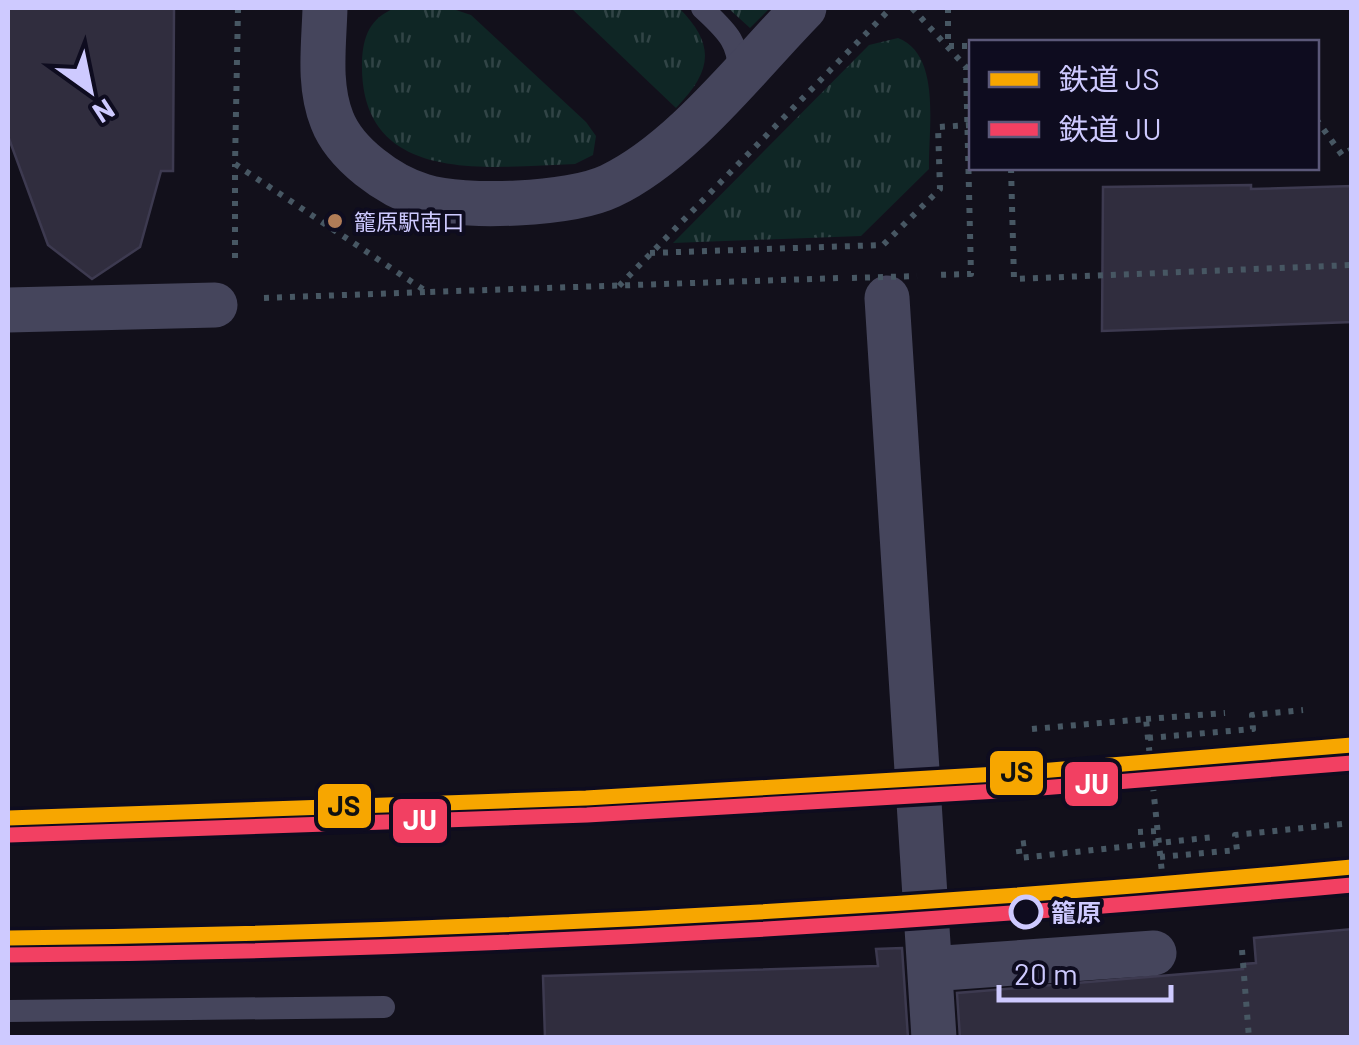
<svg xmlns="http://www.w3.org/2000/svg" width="1359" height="1045" font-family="Barlow,'Noto Sans JP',sans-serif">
	<defs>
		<pattern id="grass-tufts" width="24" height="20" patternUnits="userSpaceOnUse" patternTransform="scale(2.5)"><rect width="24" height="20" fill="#0f2625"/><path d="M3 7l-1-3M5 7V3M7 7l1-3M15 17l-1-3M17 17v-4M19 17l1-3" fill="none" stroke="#314446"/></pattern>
	</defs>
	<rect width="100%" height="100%" fill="#12101b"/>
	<path fill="url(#grass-tufts)" d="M 395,8 L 450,8 L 471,15 L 586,122 L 596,136 L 593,155 L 575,164 C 489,167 359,187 362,62 C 363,36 370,18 395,8 Z
		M 571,8 L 679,8 C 717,46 711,72 676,108 Z
		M 728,8 L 770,8 L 750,28 Z
		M 898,38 C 942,55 928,130 929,169 L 861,236 L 673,243 L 869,45 Z"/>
	<path fill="#302d3e" stroke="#3d3a50" stroke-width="2.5" d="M 8,8 L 174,8 L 173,171 L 161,171 L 140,247 L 92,279 L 48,245 L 8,136 Z
		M 1251,185 L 1251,189 L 1352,186 L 1352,322 L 1102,331 L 1103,187 Z
		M 1352,929 L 1352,1038 L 960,1038 L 957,993 L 1243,969 L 1243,964 L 1256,963 L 1254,938 Z
		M 902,948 L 908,1038 L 545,1038 L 543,976 L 878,966 L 876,949 Z"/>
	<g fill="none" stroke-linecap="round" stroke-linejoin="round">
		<path stroke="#475763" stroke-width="6" stroke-dasharray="5 8" stroke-linecap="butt" d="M 238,8 L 235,164 L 427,292 L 841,278
			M 912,8 L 966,67 L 971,274 L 934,275
			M 948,8 L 948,46 L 972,46
			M 1316,119 L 1342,155 L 1352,149
			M 1011,168 L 1014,279 L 1352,265
			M 650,253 L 883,245 L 940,189 L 938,127 L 972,125
			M 235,258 L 235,165
			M 619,286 L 891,8
			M 264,298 L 426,292
			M 1146,719 L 1225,713
			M 1032,729 L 1146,719 L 1165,902
			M 1148,738 L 1253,729 L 1252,715 L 1303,710
			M 1138,832 L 1158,831
			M 1026,843 L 1018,844 L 1020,858 L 1214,837
			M 1160,857 L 1237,850 L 1235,835 L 1352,823
			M 1242,950 L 1249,1038"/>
		<path stroke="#45455c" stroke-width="22" d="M 702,8 C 724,29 741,42 738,75
			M 8,1011 L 384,1007"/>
		<path stroke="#45455c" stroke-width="45" d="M 325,8 C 324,45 318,85 332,120 C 345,154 389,186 423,196 C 465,209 570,205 610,186 C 682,152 748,65 804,8
			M 887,298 L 934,1038
			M 8,310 L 215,305
			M 930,969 L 1154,953"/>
		<path stroke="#475763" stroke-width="6" stroke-dasharray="5 8" stroke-linecap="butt" d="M 852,278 L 917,276"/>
		<g stroke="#0e0c1f" stroke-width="22">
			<path id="rail-1" d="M 8,818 L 586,798 L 1015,773 L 1352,745
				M 8,938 C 457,933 904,909 1352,867"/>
		</g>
		<g stroke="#0e0c1f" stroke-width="22">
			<path id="rail-2" d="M 9,835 L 587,815 L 1016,790 L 1352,763
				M 8,955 C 457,951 904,926 1352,885"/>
		</g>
		<use href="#rail-1" stroke="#f7a600" stroke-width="15"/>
		<use href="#rail-2" stroke="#f24062" stroke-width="15"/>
	</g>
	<circle fill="#b07c57" stroke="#0e0c1f" stroke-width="4" cx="335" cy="221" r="9"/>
	<circle fill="#0e0c1f" stroke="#cecaff" stroke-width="5" cx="1026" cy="912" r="15"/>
	<g text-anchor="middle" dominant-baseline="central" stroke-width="8" stroke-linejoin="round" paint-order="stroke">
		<g font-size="22" fill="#cecaff" stroke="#0e0c1f" text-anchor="start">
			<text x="354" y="221">籠原駅南口</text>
		</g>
		<g font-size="25" font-weight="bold" fill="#cecaff" stroke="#0e0c1f" text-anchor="start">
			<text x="1051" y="912">籠原</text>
		</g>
	</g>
	<g stroke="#0e0c1f" stroke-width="4">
		<rect x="988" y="749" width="57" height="48" rx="10" fill="#f7a600"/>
		<rect x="1063" y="760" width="57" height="48" rx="10" fill="#f24062"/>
		<rect x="316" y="782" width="57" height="48" rx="10" fill="#f7a600"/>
		<rect x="391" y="797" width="58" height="48" rx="10" fill="#f24062"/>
	</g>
	<g font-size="28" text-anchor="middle" font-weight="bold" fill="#fff">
		<text x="1092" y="794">JU</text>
		<text x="420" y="830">JU</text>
	</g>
	<g font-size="28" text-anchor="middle" font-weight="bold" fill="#111">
		<text x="1017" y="782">JS</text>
		<text x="344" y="816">JS</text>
	</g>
	<rect width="1359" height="1045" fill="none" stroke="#cecaff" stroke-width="20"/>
	<rect x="969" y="40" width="350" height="130" fill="#0e0c1f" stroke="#5b5879" stroke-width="2.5"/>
	<rect x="989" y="72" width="50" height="15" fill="#f7a600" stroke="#5b5879" stroke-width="2.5"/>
	<text x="1059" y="90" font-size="30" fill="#cecaff">鉄道 JS</text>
	<rect x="989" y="122" width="50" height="15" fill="#f24062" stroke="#5b5879" stroke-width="2.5"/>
	<text x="1059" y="140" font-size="30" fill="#cecaff">鉄道 JU</text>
	<g transform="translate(90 90) rotate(147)" stroke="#0e0c1f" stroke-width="8" paint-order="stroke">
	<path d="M0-8L18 38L0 25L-18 38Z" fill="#cecaff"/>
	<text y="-15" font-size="28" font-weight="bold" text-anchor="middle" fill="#cecaff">N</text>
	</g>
	<path d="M999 985v15h172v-15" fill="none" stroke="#cecaff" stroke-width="5"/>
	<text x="1014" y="985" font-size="30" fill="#cecaff" stroke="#0e0c1f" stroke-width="8" paint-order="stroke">20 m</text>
</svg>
